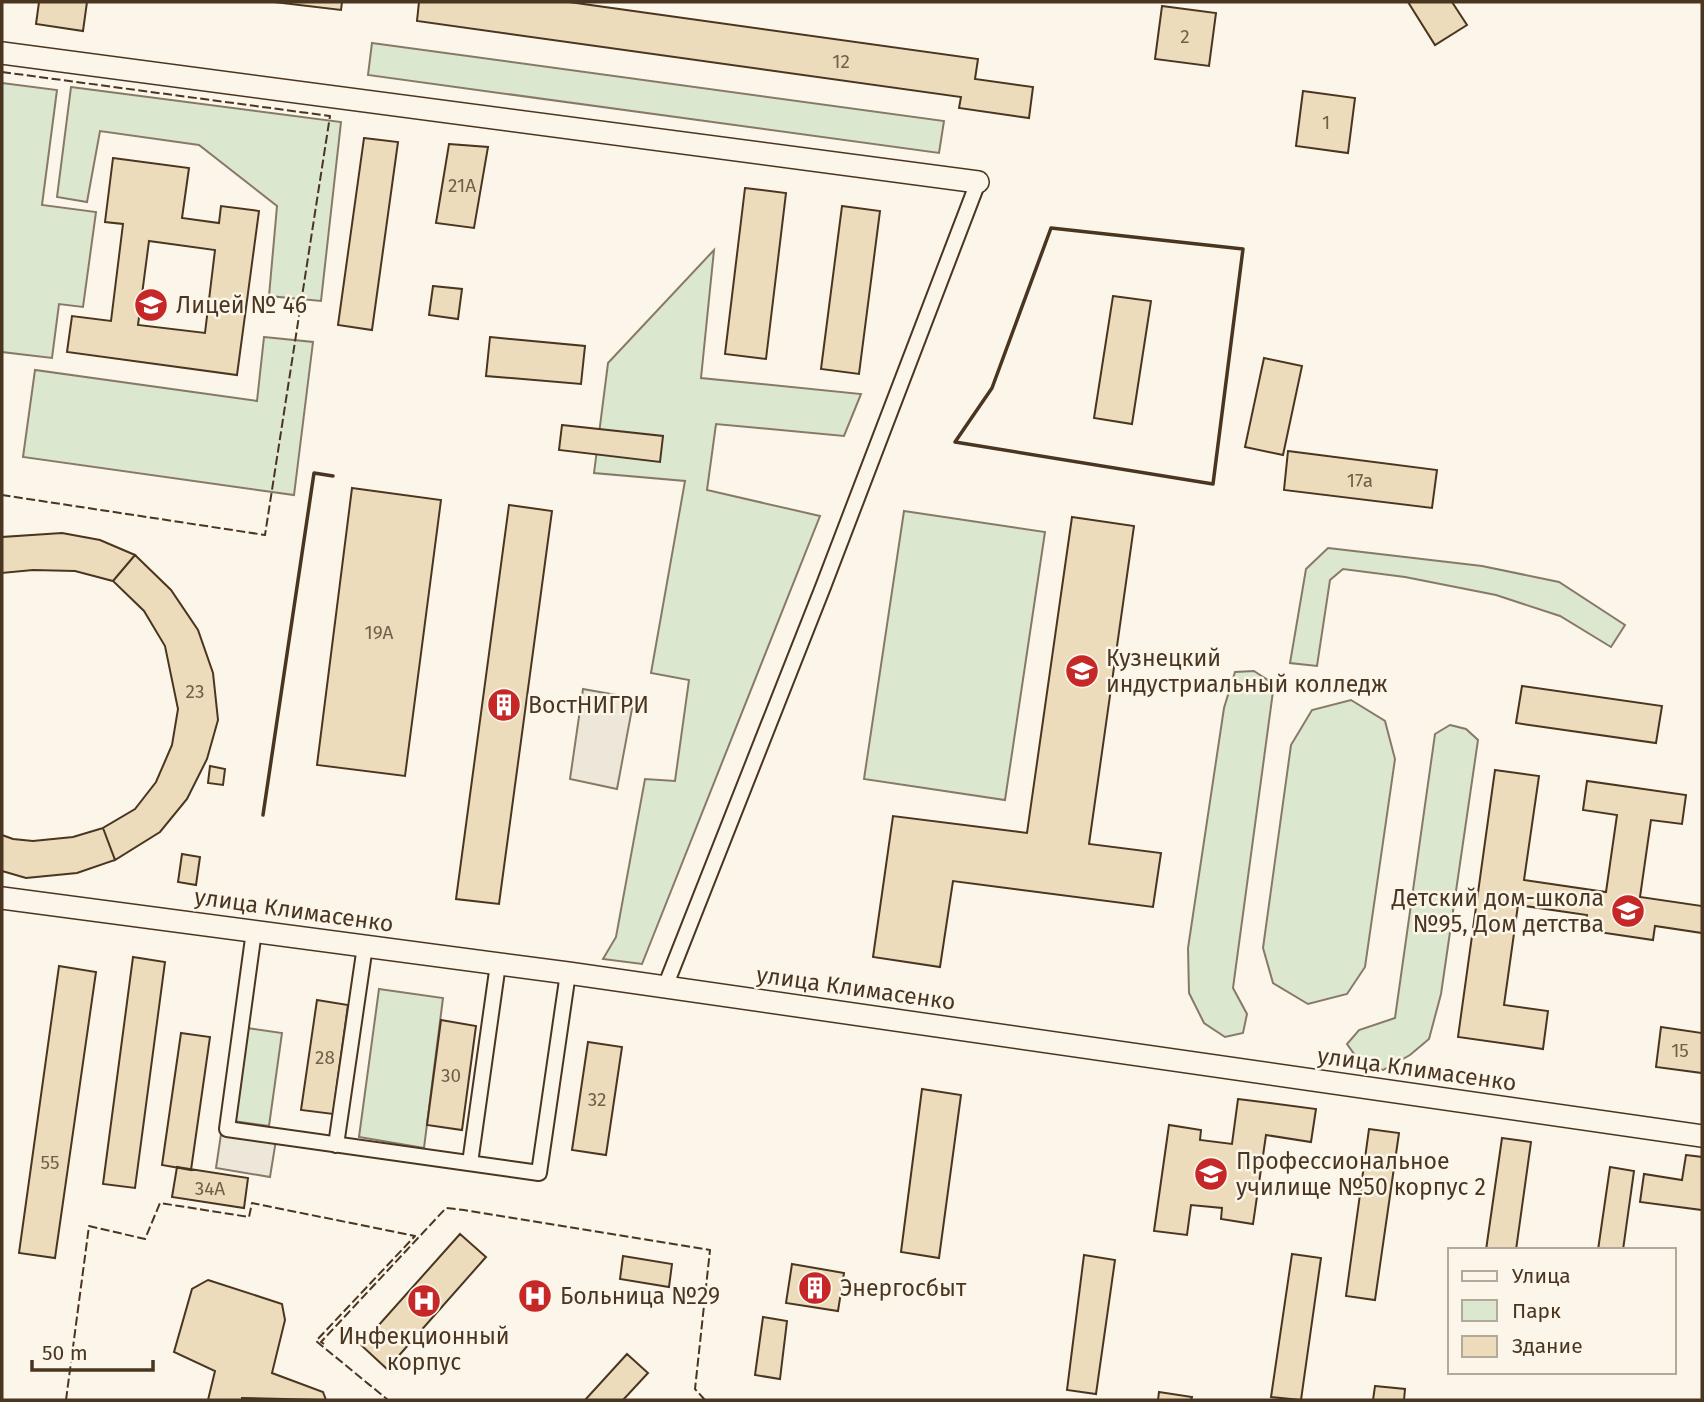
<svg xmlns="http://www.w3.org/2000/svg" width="1704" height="1402" font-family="'Fira Sans',sans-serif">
	<rect width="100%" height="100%" fill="#fbf6e9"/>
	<path fill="#dce7d0" stroke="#887966" stroke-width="2" d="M 372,43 L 944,121 L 939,153 L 368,75 Z
		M 2,83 L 57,90 L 42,205 L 96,212 L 83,307 L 59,304 L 52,358 L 2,352 Z
		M 71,87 L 341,122 L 321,301 L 269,296 L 277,206 L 199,145 L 100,131 L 87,202 L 57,197 Z
		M 714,250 L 701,378 L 861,394 L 844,436 L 716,424 L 707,490 L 820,516 L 642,964 L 603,959 L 616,937 L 645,779 L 675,781 L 689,680 L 651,673 L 685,481 L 594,473 L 608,363 Z
		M 264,337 L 313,342 L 294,495 L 23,457 L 35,370 L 257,401 Z
		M 904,511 L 1045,532 L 1005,800 L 864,779 Z
		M 1328,548 L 1482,566 L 1559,582 L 1625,625 L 1611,647 L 1560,616 L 1496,595 L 1405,577 L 1343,569 L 1330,580 L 1317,666 L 1290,663 L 1306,569 Z
		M 1254,671 L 1274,684 L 1233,988 L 1247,1014 L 1243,1033 L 1225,1037 L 1204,1023 L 1189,993 L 1188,948 L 1224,708 L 1235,672 Z
		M 1351,700 L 1385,721 L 1395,759 L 1365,967 L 1347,994 L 1308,1004 L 1273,983 L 1263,948 L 1291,745 L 1312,710 Z
		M 1450,725 L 1466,729 L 1478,740 L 1441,994 L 1429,1039 L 1410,1055 L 1383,1070 L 1362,1065 L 1347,1044 L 1359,1030 L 1395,1018 L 1435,734 Z
		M 379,989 L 443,998 L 424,1148 L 359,1137 Z
		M 247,1028 L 282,1033 L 269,1126 L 233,1121 Z"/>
	<path fill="#ede7d9" stroke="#887966" stroke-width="2" d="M 583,689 L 634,698 L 617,789 L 570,779 Z
		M 221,1134 L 276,1140 L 270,1177 L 216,1168 Z"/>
	<path fill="#ecdcbc" stroke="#4a3520" stroke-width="2" fill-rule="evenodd" d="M 39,2 L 87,2 L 83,31 L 36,24 Z
		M 274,2 L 342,2 L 341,10 Z
		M 419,2 L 569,2 L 978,59 L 975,79 L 1033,87 L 1029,118 L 959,108 L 961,97 L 417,21 Z
		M 1408,2 L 1452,2 L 1467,25 L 1435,45 Z
		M 1162,6 L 1216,13 L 1209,66 L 1155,59 Z
		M 1303,91 L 1355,98 L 1348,153 L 1296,146 Z
		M 364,138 L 398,142 L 372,330 L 338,325 Z
		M 449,144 L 488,147 L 474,228 L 436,223 Z
		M 113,158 L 189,168 L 182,218 L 219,223 L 221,206 L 259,211 L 237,375 L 67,352 L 72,316 L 111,321 L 123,224 L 105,222 ZM 149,241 L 215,250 L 205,333 L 138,325 Z
		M 745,188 L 786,193 L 766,359 L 725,354 Z
		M 842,206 L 880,211 L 859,374 L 821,369 Z
		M 433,286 L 462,289 L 458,319 L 429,315 Z
		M 1113,296 L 1151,301 L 1132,424 L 1094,418 Z
		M 490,337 L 585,346 L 581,384 L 486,376 Z
		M 1264,358 L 1302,366 L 1283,455 L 1245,447 Z
		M 562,425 L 663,436 L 660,462 L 559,450 Z
		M 1288,451 L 1437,470 L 1432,508 L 1284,490 Z
		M 352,488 L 441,500 L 405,776 L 317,765 Z
		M 509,505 L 552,511 L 499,904 L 456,899 Z
		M 1072,517 L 1134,526 L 1089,844 L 1161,853 L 1153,907 L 953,881 L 940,967 L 873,957 L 893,816 L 1027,833 Z
		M 62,533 L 100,540 L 135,555 L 113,581 L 75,571 L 33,570 L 2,573 L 2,537 Z
		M 135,555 L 171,590 L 198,630 L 213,673 L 218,720 L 207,759 L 187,799 L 160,832 L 115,860 L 103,828 L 135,809 L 156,782 L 172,745 L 178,709 L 165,646 L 144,611 L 113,581 Z
		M 1522,686 L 1662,706 L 1656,743 L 1516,723 Z
		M 210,766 L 225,769 L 223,785 L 208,783 Z
		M 1495,770 L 1539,776 L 1524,880 L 1606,892 L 1617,815 L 1583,810 L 1587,781 L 1686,795 L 1682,824 L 1651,820 L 1640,897 L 1702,906 L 1702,933 L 1655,926 L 1653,940 L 1585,930 L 1587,915 L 1518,905 L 1504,1005 L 1548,1011 L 1543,1049 L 1458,1037 Z
		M 103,828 L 115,860 L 77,873 L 26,878 L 2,871 L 2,835 L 13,839 L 33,841 L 73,837 Z
		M 182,854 L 200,857 L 196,885 L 178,882 Z
		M 133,957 L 165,962 L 135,1188 L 103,1184 Z
		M 59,966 L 96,972 L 55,1258 L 19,1253 Z
		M 317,1000 L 348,1005 L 333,1114 L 301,1110 Z
		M 441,1020 L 476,1026 L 462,1130 L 427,1125 Z
		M 1661,1027 L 1702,1033 L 1702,1073 L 1656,1067 Z
		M 181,1033 L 210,1037 L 191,1170 L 162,1165 Z
		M 588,1042 L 622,1047 L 606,1155 L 572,1150 Z
		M 922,1089 L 961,1095 L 939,1258 L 901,1252 Z
		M 1238,1099 L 1316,1109 L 1311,1142 L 1266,1135 L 1253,1224 L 1221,1219 L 1222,1208 L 1191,1205 L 1187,1235 L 1154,1231 L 1169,1125 L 1201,1130 L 1200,1140 L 1232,1144 Z
		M 1369,1129 L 1399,1133 L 1375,1300 L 1346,1296 Z
		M 1502,1138 L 1531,1142 L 1516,1250 L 1486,1250 Z
		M 1686,1155 L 1702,1157 L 1702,1210 L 1640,1202 L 1644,1174 L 1682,1180 Z
		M 177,1167 L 248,1178 L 244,1208 L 172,1197 Z
		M 1610,1167 L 1634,1171 L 1623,1250 L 1598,1250 Z
		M 460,1234 L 486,1257 L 387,1369 L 361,1345 Z
		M 1292,1254 L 1321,1258 L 1301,1400 L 1271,1397 Z
		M 1084,1255 L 1115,1260 L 1096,1394 L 1067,1390 Z
		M 623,1256 L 672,1264 L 669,1287 L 620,1279 Z
		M 792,1264 L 844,1273 L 838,1311 L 786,1303 Z
		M 208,1280 L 282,1304 L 285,1320 L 272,1373 L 323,1392 L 326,1400 L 242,1398 L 242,1400 L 208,1400 L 215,1371 L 174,1352 L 192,1289 Z
		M 763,1317 L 787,1321 L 780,1379 L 755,1375 Z
		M 627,1354 L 648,1373 L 623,1400 L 585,1400 Z
		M 1375,1386 L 1405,1389 L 1404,1400 L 1373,1400 Z
		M 1159,1392 L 1192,1397 L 1191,1400 L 1158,1400 Z"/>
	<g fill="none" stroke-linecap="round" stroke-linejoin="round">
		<g stroke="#4a3520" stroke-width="18">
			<path id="street" d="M 254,931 L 227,1129 L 539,1173 L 568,973
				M 665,987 L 823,587 L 978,182
				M 336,1145 L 365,946
				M 470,1163 L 498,964"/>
		</g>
		<g stroke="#4a3520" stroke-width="24">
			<path id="secondary" d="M 2,53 L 978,182
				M 2,898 L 568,973 L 1702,1136"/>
		</g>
		<use href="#street" stroke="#fbf6e9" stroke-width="14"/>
		<use href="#secondary" stroke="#fbf6e9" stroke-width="21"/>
		<path stroke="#4a3520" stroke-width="2" stroke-dasharray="9 3.5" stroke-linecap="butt" d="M 2,72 L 330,116 L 265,535 L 2,495
			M 324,1344 L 321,1342 L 446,1208 L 464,1210 L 710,1250 L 695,1389 L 705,1400
			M 66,1400 L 89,1226 L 145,1239 L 160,1203 L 249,1217 L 252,1203 L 415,1236 L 316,1341 L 388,1400"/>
		<path stroke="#4a3520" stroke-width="3.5" d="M 1051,228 L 1243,249 L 1213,484 L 955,442 L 992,388 Z
			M 263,815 L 314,473 L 333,476"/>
	</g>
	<defs>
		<g id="school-disc" transform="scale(1.75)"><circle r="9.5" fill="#c62828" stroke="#fbf6e9"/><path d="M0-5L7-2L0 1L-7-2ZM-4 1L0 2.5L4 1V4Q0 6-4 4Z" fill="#fff"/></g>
		<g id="university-disc" transform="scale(1.75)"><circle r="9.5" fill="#c62828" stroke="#fbf6e9"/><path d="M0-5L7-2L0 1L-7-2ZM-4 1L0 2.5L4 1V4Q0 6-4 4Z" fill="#fff"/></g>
		<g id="building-disc" transform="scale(1.75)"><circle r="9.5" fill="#c62828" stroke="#fbf6e9"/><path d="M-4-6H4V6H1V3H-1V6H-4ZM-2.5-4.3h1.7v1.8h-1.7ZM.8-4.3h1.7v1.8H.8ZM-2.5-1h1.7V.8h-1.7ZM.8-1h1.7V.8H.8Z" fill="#fff"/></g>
		<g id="hospital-disc" transform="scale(1.75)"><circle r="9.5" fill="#c62828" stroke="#fbf6e9"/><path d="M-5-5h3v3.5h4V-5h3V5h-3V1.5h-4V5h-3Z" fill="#fff"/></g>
	</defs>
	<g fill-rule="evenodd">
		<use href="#school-disc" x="151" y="305"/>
		<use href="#university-disc" x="1082" y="671"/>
		<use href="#building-disc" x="504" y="705"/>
		<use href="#school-disc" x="1628" y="911"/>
		<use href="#university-disc" x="1211" y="1174"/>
		<use href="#building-disc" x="815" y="1288"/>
		<use href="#hospital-disc" x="535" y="1296"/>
		<use href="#hospital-disc" x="424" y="1301"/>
	</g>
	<g text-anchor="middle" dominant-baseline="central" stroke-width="5" stroke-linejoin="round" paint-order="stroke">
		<g font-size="19" fill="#725f47">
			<text x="1185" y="36">2</text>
			<text x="841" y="61">12</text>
			<text x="1326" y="122">1</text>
			<text x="462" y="185">21А</text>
			<text x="1360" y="480">17а</text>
			<text x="379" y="632">19А</text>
			<text x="195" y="691">23</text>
			<text x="1680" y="1050">15</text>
			<text x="325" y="1057">28</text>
			<text x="451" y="1075">30</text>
			<text x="597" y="1099">32</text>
			<text x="50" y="1162">55</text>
			<text x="210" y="1188">34А</text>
		</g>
		<g font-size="23" fill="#4a3520" stroke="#fbf6e9" text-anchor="start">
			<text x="176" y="305">Лицей № 46</text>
			<text x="1106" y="658">Кузнецкий<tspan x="1106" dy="26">индустриальный колледж</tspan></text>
			<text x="528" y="705">ВостНИГРИ</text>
			<text x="1604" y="898" text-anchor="end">Детский дом-школа<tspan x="1604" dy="26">№95, Дом детства</tspan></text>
			<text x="1236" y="1161">Профессиональное<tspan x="1236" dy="26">училище №50 корпус 2</tspan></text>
			<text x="840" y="1288">Энергосбыт</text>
			<text x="560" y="1296">Больница №29</text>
			<text x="424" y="1336" text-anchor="middle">Инфекционный<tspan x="424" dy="26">корпус</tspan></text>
		</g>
		<g font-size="23" fill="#4a3520" stroke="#fbf6e9">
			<text transform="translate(294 910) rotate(8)">улица Климасенко</text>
			<text transform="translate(856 988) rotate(8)">улица Климасенко</text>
			<text transform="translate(1417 1069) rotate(8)">улица Климасенко</text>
		</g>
	</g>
	<rect width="1704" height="1402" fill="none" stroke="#4a3520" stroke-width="7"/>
	<rect x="1448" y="1248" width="228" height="126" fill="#fbf6e9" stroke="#b4a999" stroke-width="2"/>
	<rect x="1462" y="1271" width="35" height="10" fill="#fbf6e9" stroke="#b4a999" stroke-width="2"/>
	<text x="1512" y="1283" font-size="21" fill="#4a3520">Улица</text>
	<rect x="1462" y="1300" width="35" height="21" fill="#dce7d0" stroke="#b4a999" stroke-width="2"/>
	<text x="1512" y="1318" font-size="21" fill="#4a3520">Парк</text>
	<rect x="1462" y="1336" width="35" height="21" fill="#ecdcbc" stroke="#b4a999" stroke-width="2"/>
	<text x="1512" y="1353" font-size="21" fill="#4a3520">Здание</text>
	<path d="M32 1360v10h121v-10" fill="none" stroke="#4a3520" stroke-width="3.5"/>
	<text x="42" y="1360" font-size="21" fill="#4a3520" stroke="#fbf6e9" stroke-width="5" paint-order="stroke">50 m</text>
</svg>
